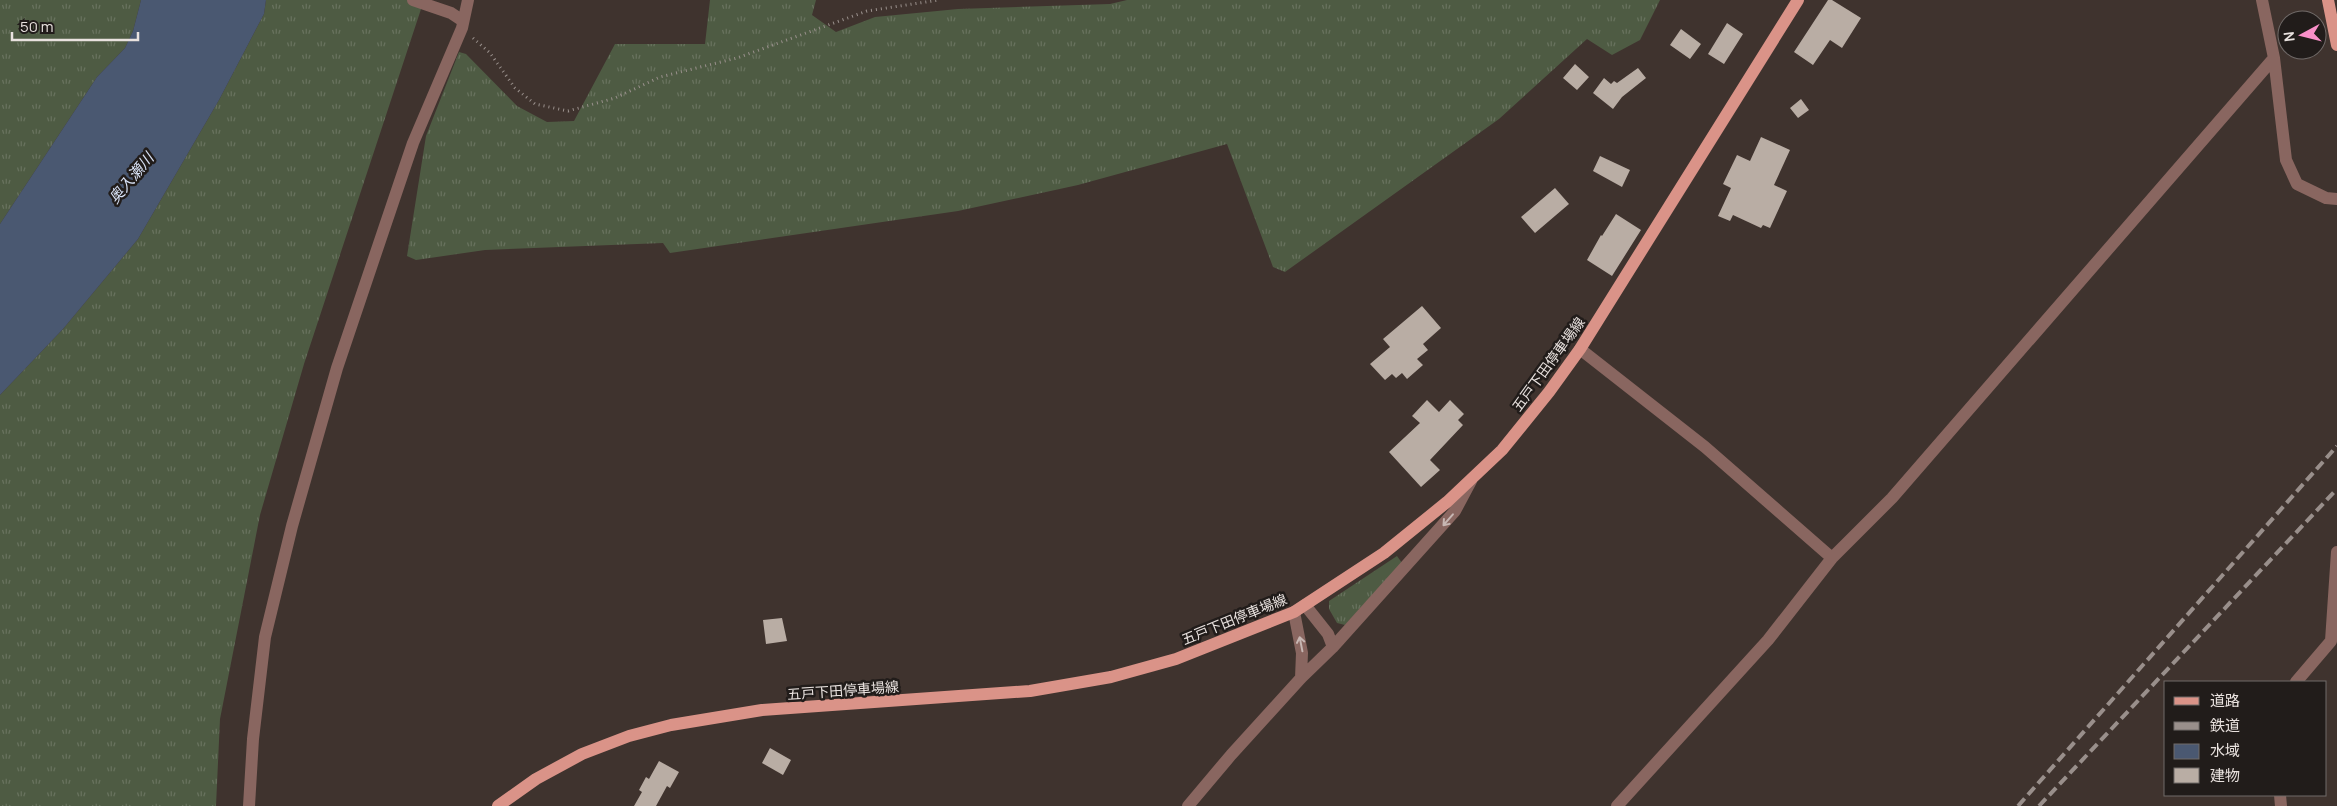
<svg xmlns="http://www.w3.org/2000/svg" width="2337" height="806" font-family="Manrope,'Noto Sans JP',sans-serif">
	<defs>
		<pattern id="grass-tufts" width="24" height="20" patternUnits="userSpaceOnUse" patternTransform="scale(1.25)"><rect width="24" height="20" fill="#4e5b43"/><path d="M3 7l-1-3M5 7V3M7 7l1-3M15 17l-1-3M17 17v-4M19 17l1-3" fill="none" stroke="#68725e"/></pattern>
	</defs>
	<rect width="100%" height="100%" fill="#3f332e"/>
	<path fill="url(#grass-tufts)" d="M 0,0 L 141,0 L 133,31 L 125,48 L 97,77 L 0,224 Z
		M 266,0 L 424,0 L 304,364 L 260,515 L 220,719 L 216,806 L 0,806 L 0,395 L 63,329 L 138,239 L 219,100 L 264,14 Z
		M 710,0 L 816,0 L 812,15 L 836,32 L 875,17 L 958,9 L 1110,4 L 1127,0 L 1660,0 L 1640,40 L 1612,55 L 1587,39 L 1499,119 L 1285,272 L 1273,267 L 1227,144 L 1078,185 L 958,211 L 670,253 L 663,243 L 485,250 L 416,260 L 407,256 L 426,136 L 459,52 L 466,54 L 517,106 L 547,122 L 574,121 L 615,44 L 705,44 Z
		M 1397,556 L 1402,563 L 1345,625 L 1337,623 L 1329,609 L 1329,601 Z"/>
	<path fill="#4a5871" d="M 141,0 L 266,0 L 264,14 L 219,100 L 138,239 L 63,329 L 0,395 L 0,224 L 97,77 L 125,48 L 133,31 Z"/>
	<path fill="#b9ada4" d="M 1828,0 L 1832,0 L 1861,18 L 1842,48 L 1830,40 L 1813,65 L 1794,52 Z
		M 1727,23 L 1743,34 L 1724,64 L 1708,54 Z
		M 1681,29 L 1701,44 L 1690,59 L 1670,45 Z
		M 1575,64 L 1589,77 L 1577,90 L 1563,78 Z
		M 1638,68 L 1646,78 L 1622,97 L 1613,109 L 1593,93 L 1604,78 L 1611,84 L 1614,81 L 1617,83 Z
		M 1801,99 L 1809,110 L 1798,118 L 1790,108 Z
		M 1761,137 L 1790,150 L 1774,185 L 1787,191 L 1770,228 L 1763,225 L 1761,228 L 1733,215 L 1730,221 L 1718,216 L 1731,188 L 1723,184 L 1737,155 L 1750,161 Z
		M 1600,156 L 1630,170 L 1622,187 L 1593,171 Z
		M 1555,188 L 1569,204 L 1535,233 L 1521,217 Z
		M 1616,214 L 1641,230 L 1612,276 L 1587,260 L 1601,235 L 1602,236 Z
		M 1422,306 L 1441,328 L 1423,344 L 1428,350 L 1417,359 L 1423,365 L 1407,379 L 1402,373 L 1396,378 L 1392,374 L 1385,380 L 1370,364 L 1390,347 L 1383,339 Z
		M 1427,400 L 1439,412 L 1450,400 L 1464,414 L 1458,420 L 1463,425 L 1430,460 L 1440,470 L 1421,487 L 1389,452 L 1420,423 L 1412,416 Z
		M 782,618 L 787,641 L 766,644 L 763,620 Z
		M 770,748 L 791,760 L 783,775 L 762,763 Z
		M 659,761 L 679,772 L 670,788 L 667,786 L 656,806 L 634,806 L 642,792 L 639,790 L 646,777 L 649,779 Z"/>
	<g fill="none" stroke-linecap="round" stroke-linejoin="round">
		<path stroke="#9a918d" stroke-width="3" stroke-dasharray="1 4" stroke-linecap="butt" d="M 473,38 L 490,53 L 515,88 L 535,104 L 568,111 L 615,98 L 660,77 L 737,58 L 867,11 L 939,0"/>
		<path stroke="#896660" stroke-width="12" d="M 413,0 L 451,13 L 463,21
			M 2262,0 L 2274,58 L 2286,160 L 2297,184 L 2326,198 L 2337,199
			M 1580,349 L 1705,447 L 1832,558
			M 1305,605 L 1328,634 L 1333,647
			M 1294,612 L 1302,653 L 1301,678
			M 2296,682 L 2331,641 L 2337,552
			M 2280,795 L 2281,806
			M 249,806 L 253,739 L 265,637 L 292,526 L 337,368 L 413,143 L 462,28 L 468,0
			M 1188,806 L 1231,755 L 1301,678 L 1333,647 L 1455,511 L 1471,481
			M 1617,806 L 1768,640 L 1832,558 L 1892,498 L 2274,58"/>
		<path stroke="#da9388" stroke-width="12" d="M 2328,0 L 2337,45
			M 498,806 L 536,779 L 582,754 L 629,736 L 671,725 L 762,710 L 1030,691 L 1111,677 L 1176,659 L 1294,612 L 1384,553 L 1447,502 L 1502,450 L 1549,392 L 1580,349 L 1798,0"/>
		<path stroke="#998f8b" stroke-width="4" stroke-dasharray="10 5" stroke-linecap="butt" d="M 2018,806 L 2337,446
			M 2039,806 L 2337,489"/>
	</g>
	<defs><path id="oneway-shaft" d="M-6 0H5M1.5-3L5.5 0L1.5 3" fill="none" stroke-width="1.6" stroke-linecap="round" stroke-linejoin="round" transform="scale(1.25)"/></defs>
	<g stroke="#c7b7b3">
		<use href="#oneway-shaft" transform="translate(1448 520) rotate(131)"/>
		<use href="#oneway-shaft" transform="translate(1301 644) rotate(-101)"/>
	</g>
	<g text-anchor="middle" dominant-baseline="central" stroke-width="5" stroke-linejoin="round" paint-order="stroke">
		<g font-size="14" fill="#e9e2df" stroke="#211c1a">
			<text transform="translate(1548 364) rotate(-54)">五戸下田停車場線</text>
			<text transform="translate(1234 619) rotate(-22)">五戸下田停車場線</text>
			<text transform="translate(843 690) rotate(-4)">五戸下田停車場線</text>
		</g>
		<g font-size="15" font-style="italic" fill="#d9e3f7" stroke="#211c1a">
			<text transform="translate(131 178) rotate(-50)">奥入瀬川</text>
		</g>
	</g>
	<rect x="2164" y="681" width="162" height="115" fill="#211c1a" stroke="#716b69"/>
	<rect x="2174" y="697" width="25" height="8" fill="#da9388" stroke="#716b69"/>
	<text x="2210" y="706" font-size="15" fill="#e9e2df">道路</text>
	<rect x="2174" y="722" width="25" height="8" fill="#998f8b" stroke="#716b69"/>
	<text x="2210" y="731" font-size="15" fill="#e9e2df">鉄道</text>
	<rect x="2174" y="744" width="25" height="15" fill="#4a5871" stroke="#716b69"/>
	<text x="2210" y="756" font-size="15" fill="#e9e2df">水域</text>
	<rect x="2174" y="768" width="25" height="15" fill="#b9ada4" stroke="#716b69"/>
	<text x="2210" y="781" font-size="15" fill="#e9e2df">建物</text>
	<g transform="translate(2302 35) rotate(263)"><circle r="24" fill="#211c1a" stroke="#716b69"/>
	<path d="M0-4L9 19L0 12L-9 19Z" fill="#f98fc8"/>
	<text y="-8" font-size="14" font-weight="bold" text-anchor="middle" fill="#e9e2df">N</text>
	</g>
	<path d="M12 32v8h126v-8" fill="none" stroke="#e9e2df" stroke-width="2.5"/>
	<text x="20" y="32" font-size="15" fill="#e9e2df" stroke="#211c1a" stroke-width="4" paint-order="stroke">50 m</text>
</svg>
